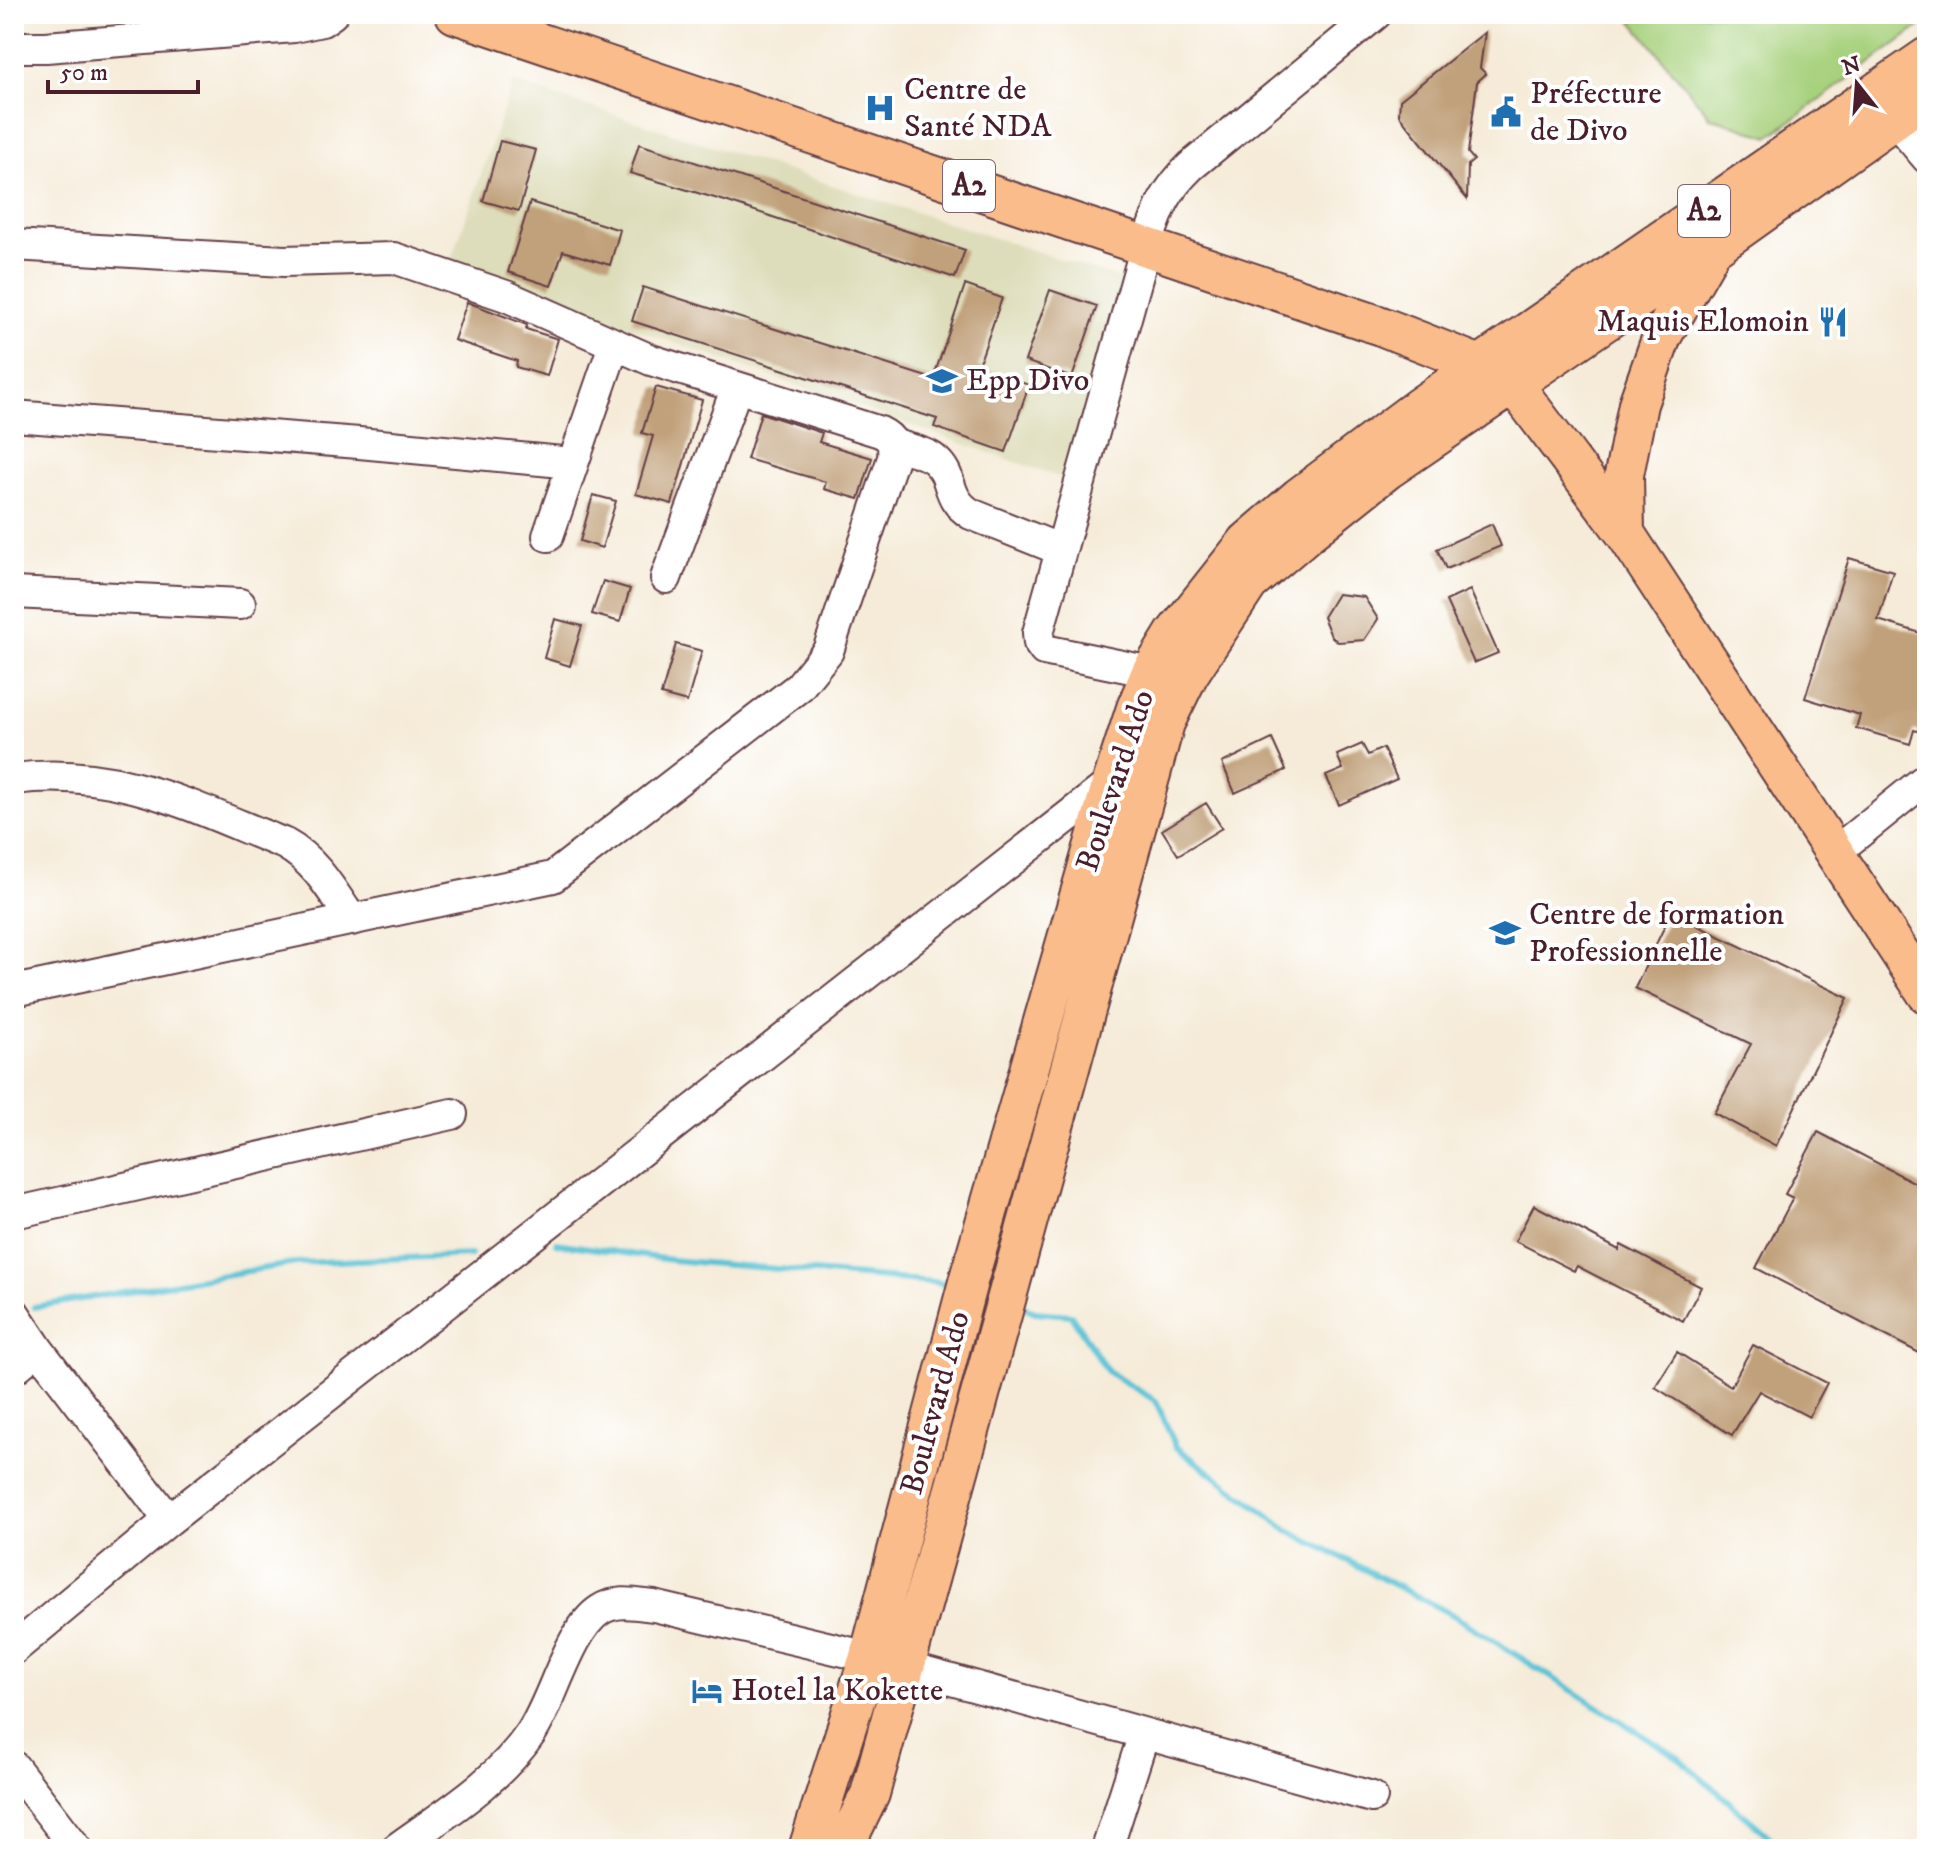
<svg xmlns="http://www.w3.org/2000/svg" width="1941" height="1863" font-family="'IM FELL DW Pica',serif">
	<rect width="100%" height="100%" fill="#fff"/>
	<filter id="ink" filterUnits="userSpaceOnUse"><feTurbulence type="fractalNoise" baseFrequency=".0125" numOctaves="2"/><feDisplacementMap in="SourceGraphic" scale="16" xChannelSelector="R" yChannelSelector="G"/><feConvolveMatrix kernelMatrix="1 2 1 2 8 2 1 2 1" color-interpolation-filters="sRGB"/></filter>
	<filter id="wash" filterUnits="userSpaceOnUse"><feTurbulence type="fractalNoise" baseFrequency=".006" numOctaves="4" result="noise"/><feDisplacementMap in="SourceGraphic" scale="32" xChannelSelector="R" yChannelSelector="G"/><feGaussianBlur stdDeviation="1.8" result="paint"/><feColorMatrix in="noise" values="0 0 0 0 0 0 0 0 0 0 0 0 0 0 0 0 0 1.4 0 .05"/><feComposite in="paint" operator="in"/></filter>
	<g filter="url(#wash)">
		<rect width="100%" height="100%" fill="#f5ebd8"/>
		<path fill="#deddbb" d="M 513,82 L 1128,281 L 1070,481 L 450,264 Z"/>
		<path fill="#a7d17d" stroke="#787854" stroke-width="2" d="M 1626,14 L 1927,14 L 1927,21 L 1769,137 L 1710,117 Z"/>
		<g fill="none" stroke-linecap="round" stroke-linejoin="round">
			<path stroke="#59c2d5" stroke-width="6" d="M 556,1243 L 671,1260 L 933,1282 L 953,1286
				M 1018,1304 L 1035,1312 L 1071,1315 L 1108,1372 L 1156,1401 L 1176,1447 L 1288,1530 L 1453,1615 L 1679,1758 L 1783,1849
				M 34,1307 L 296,1263 L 471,1255"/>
		</g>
		<g id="blocks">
			<path fill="#c1a17c" d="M 1485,32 L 1480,68 L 1486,74 L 1477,82 L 1468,153 L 1474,160 L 1468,165 L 1467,199 L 1399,115 L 1400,100 Z
				M 500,141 L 536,150 L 519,211 L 483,201 Z
				M 639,144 L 965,250 L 955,278 L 725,201 L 630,173 Z
				M 530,202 L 620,230 L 610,265 L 563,251 L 551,286 L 508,272 Z
				M 965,285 L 1002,298 L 978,367 L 1029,385 L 1006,452 L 934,427 L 937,419 L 632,321 L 643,287 L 933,379 Z
				M 1050,290 L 1097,306 L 1072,378 L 1025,361 Z
				M 467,302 L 527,325 L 526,329 L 558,339 L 547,376 L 516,367 L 517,361 L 454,340 Z
				M 656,387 L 702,400 L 672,504 L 636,494 L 653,436 L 642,433 Z
				M 761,413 L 822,433 L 819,442 L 872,458 L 859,499 L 824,489 L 826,482 L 747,459 Z
				M 593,495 L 616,501 L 602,548 L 580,541 Z
				M 1492,524 L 1501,546 L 1446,569 L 1437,549 Z
				M 1849,558 L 1893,571 L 1878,620 L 1927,635 L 1927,734 L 1914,730 L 1910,744 L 1856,728 L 1860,715 L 1805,698 Z
				M 603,581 L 630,589 L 620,622 L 592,614 Z
				M 1470,590 L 1498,653 L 1474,663 L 1446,601 Z
				M 1337,594 L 1364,597 L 1378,619 L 1364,640 L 1338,642 L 1331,636 L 1323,617 Z
				M 555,619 L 582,626 L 570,666 L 544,658 Z
				M 676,644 L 702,651 L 687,702 L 661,695 Z
				M 1272,739 L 1286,770 L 1235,793 L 1222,763 Z
				M 1362,744 L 1368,755 L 1383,748 L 1397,779 L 1339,805 L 1326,776 L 1343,769 L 1337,755 Z
				M 1206,803 L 1222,828 L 1178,855 L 1162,830 Z
				M 1671,913 L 1848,998 L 1776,1146 L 1714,1113 L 1751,1044 L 1635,988 Z
				M 1818,1132 L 1927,1189 L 1927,1357 L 1756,1268 L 1793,1198 L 1785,1194 Z
				M 1534,1205 L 1619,1250 L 1621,1245 L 1701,1287 L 1683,1321 L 1577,1266 L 1574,1271 L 1515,1241 Z
				M 1753,1345 L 1827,1383 L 1809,1417 L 1759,1391 L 1732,1435 L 1655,1387 L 1677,1352 L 1731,1386 Z"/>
		</g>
	</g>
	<g filter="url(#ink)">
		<use href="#blocks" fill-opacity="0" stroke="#643e45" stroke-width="2"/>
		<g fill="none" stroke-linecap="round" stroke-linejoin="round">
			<g stroke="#643e45" stroke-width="34">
				<path id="minor" d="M 14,47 L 46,47 L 294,27 L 322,21 L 332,14
					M 1894,119 L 1927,158
					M 14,245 L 284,261 L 394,258 L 506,296 L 651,360 L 880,432 C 893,438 894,444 893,458 L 828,651 L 799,687 L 553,877 L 14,991
					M 14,416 L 359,443 L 573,463
					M 894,444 C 906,449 927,452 936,461 C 955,478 944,497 971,514 L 1061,550
					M 548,536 L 614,345
					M 666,578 L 737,387
					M 14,593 L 240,604
					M 1151,672 L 1044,650 L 1039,643 L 1038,633 L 1146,246 C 1159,210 1163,193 1191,166 L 1376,14
					M 14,779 C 118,766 192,807 285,844 C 316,861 332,891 352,920
					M 1834,853 L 1927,778
					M 14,1213 L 452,1114
					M 14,1313 L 38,1349 L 169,1520
					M 14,1369 L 38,1349
					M 14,1649 L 169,1520 L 1112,782
					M 14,1767 L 77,1849
					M 396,1849 C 444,1814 497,1783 531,1733 C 553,1701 569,1630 600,1610 C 616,1599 637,1604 654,1606 L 869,1657 L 1372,1797
					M 1107,1849 L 1144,1734"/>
			</g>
			<g stroke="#643e45" stroke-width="42">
				<path id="major" d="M 455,14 L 1381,326 L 1480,365 L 1514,385 L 1625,533 L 1927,994
					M 1625,533 L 1624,475 L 1638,404 L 1662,336 L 1707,258
					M 808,1849 L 869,1657 L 969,1278 L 1112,782 L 1136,708 L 1151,672 L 1175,633 L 1247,542 L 1299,497 L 1419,407 L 1927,57
					M 843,1849 L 870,1794 L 1165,723 L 1189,674 L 1249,583 L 1308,533 L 1387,470 L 1712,249 L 1927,96"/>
			</g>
			<use href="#minor" stroke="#fff" stroke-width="30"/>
			<use href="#major" stroke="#f9bc8a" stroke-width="38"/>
		</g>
	</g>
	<defs>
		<g id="hospital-bare" transform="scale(2.4)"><path d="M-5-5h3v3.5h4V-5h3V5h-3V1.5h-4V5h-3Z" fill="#1f6fb2" stroke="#fff" stroke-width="2.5" paint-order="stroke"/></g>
		<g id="civic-bare" transform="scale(2.4)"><path d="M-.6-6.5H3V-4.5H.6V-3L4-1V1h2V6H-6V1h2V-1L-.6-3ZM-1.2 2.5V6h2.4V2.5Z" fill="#1f6fb2" stroke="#fff" stroke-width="2.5" paint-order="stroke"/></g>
		<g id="restaurant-bare" transform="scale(2.4)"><path d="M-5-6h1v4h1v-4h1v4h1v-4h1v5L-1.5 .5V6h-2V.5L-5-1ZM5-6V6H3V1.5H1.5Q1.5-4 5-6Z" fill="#1f6fb2" stroke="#fff" stroke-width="2.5" paint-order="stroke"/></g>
		<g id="school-bare" transform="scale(2.4)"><path d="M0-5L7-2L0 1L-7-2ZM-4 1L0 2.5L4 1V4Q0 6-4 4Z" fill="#1f6fb2" stroke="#fff" stroke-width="2.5" paint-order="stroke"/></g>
		<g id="hotel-bare" transform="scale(2.4)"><path d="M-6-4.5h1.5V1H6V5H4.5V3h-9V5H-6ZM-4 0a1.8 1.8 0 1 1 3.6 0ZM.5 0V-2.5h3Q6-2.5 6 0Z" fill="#1f6fb2" stroke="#fff" stroke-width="2.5" paint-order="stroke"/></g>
	</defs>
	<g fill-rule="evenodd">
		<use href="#hospital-bare" x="880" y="108"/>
		<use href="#civic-bare" x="1506" y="112"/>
		<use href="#restaurant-bare" x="1833" y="322"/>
		<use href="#school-bare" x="942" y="381"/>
		<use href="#school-bare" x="1505" y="933"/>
		<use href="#hotel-bare" x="707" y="1691"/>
	</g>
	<g text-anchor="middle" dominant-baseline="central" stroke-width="8" stroke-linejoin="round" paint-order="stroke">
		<g fill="#fff" stroke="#80626b" stroke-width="2">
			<rect x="943" y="160" width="52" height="52" rx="6"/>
			<rect x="1678" y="185" width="52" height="52" rx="6"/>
		</g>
		<g font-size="30" font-weight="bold" fill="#4a1f2b">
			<text x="969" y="186">A2</text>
			<text x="1704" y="211">A2</text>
		</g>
		<g font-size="32" fill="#4a1f2b" stroke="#fff" text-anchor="start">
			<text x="904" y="90">Centre de<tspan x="904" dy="37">Santé NDA</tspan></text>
			<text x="1530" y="94">Préfecture<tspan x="1530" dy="37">de Divo</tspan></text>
			<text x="1809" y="322" text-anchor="end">Maquis Elomoin</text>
			<text x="966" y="381">Epp Divo</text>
			<text x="1529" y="915">Centre de formation<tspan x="1529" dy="37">Professionnelle</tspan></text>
			<text x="731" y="1691">Hotel la Kokette</text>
		</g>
		<g font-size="32" fill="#4a1f2b" stroke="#fff">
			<text transform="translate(1116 781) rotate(-72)">Boulevard Ado</text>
			<text transform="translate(936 1403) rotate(-75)">Boulevard Ado</text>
		</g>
	</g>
	<rect width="1941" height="1863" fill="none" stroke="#fff" stroke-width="48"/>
	<g transform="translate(1857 84) rotate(343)" stroke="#ffffff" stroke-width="6" paint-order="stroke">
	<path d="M0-6L14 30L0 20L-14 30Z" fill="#4a1f2b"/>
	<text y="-12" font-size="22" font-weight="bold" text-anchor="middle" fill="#4a1f2b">N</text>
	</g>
	<path d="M48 80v12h150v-12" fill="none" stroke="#4a1f2b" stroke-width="4"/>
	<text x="60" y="80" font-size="24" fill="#4a1f2b" stroke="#ffffff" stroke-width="6" paint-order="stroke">50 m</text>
</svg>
